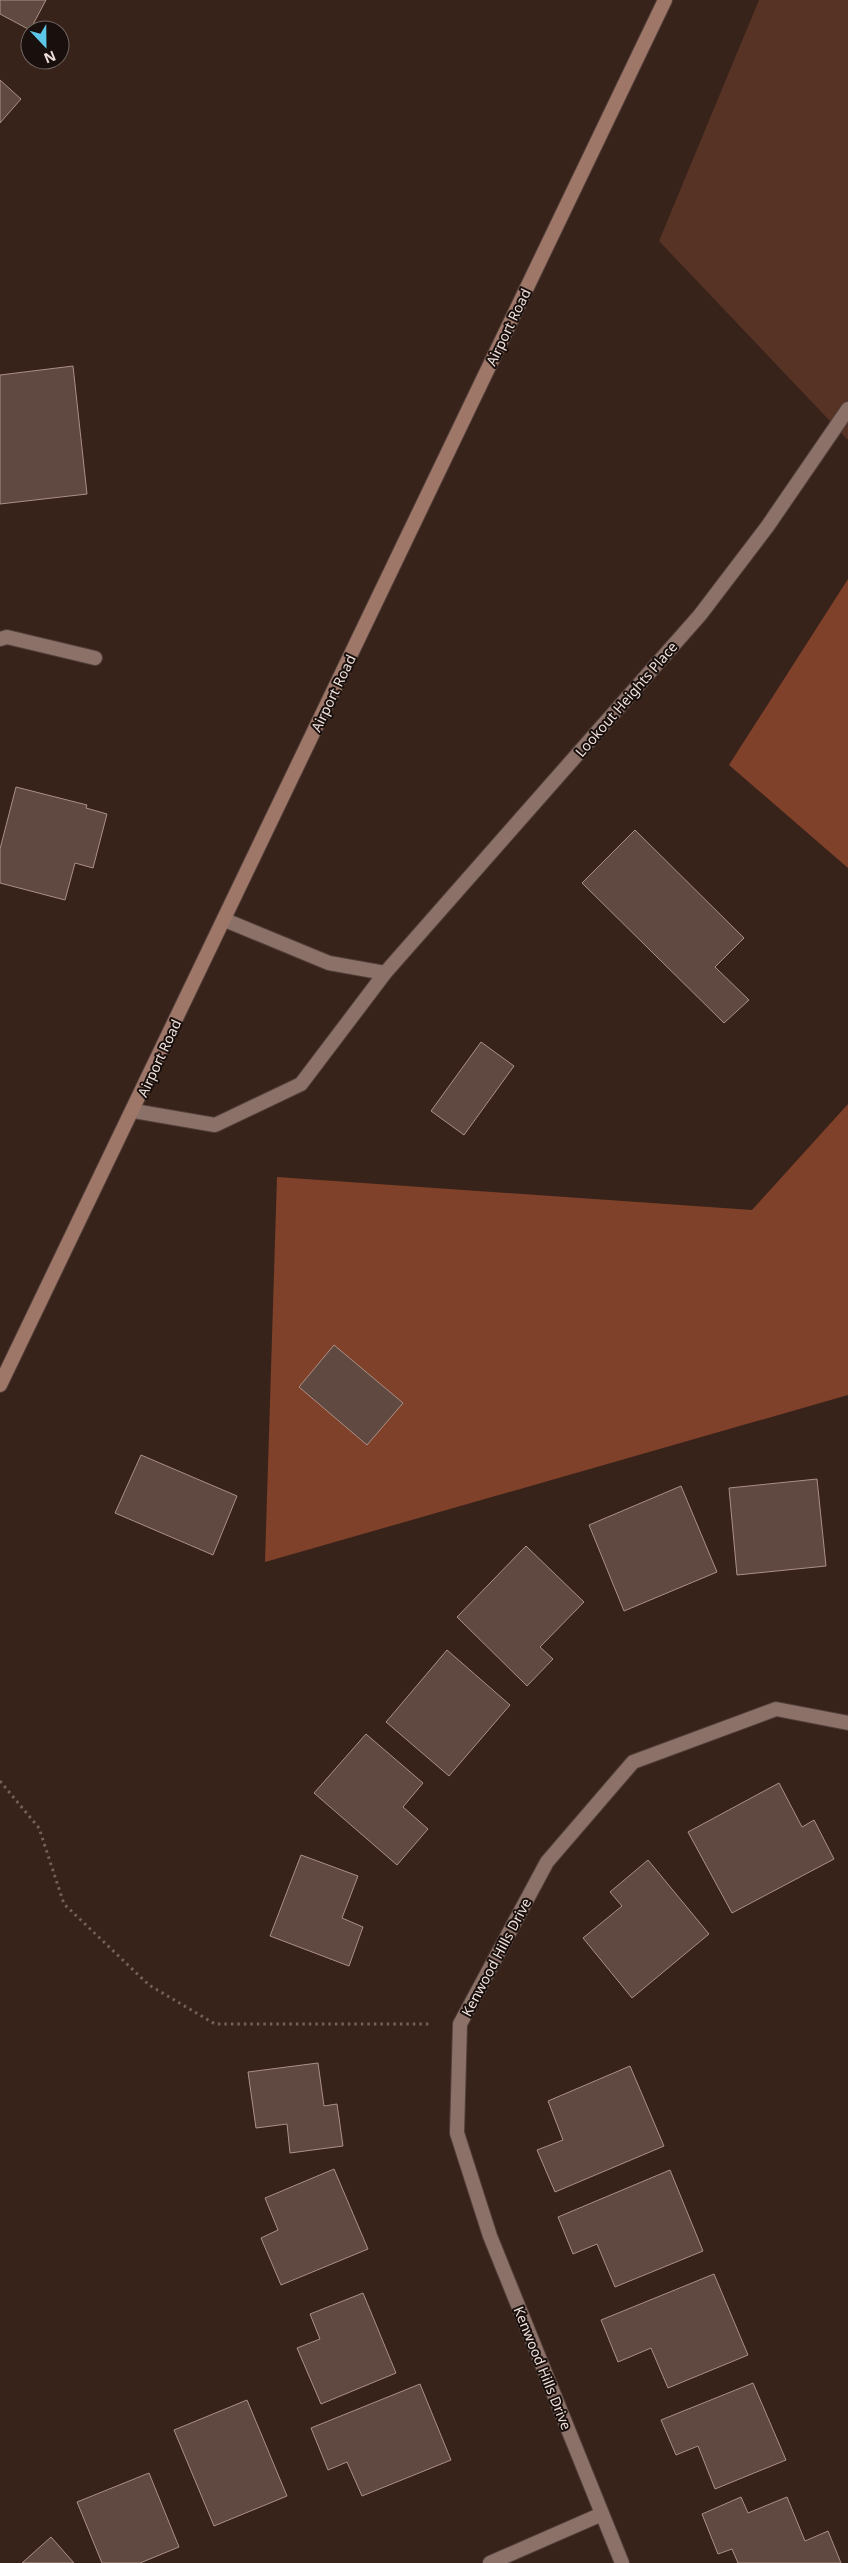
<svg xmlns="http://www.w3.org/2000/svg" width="848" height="2563" font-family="'Noto Sans',sans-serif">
	<rect width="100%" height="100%" fill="#38231b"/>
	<path fill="#573325" d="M 759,0 L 848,0 L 848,440 L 659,241 Z"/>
	<path fill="#80412a" d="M 848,579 L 848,868 L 729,765 Z
		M 848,1104 L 848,1395 L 265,1562 L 277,1177 L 752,1210 Z"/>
	<path fill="#604940" stroke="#ab9087" d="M 0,0 L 46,0 L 30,30 L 0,14 Z
		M 0,80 L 21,99 L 0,123 Z
		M 73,366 L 87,494 L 0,504 L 0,375 Z
		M 16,787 L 87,805 L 86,808 L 107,814 L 93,868 L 75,863 L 65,900 L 0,883 L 0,849 Z
		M 635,830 L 744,938 L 715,967 L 749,1000 L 724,1023 L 582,883 Z
		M 481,1042 L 514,1066 L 464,1135 L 431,1111 Z
		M 334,1345 L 403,1403 L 367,1445 L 299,1387 Z
		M 141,1455 L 237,1496 L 213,1555 L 115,1513 Z
		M 817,1479 L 826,1566 L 737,1575 L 729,1488 Z
		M 681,1486 L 717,1572 L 624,1611 L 589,1525 Z
		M 526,1546 L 584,1602 L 540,1647 L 553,1659 L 527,1686 L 457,1617 Z
		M 447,1650 L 510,1705 L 449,1776 L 386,1722 Z
		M 366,1734 L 423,1783 L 403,1807 L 428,1829 L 397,1865 L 314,1793 Z
		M 779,1783 L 802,1827 L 814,1820 L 834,1859 L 732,1913 L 688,1832 Z
		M 301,1855 L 358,1876 L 342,1918 L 363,1927 L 349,1966 L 270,1936 Z
		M 648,1860 L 709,1934 L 632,1998 L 583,1938 L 622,1906 L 610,1892 Z
		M 318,2063 L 324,2106 L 337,2104 L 343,2146 L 290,2153 L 287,2124 L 256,2128 L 248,2072 Z
		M 630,2066 L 664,2146 L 555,2192 L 537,2150 L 563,2140 L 548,2101 Z
		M 334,2169 L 368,2249 L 281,2285 L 261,2238 L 278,2230 L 265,2198 Z
		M 670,2170 L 703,2251 L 615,2287 L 597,2244 L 573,2254 L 558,2217 Z
		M 714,2274 L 748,2355 L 668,2388 L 651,2348 L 618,2362 L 601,2320 Z
		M 363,2293 L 396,2373 L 321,2404 L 297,2348 L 320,2339 L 310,2314 Z
		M 753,2383 L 786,2460 L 715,2489 L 698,2446 L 676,2455 L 661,2420 Z
		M 420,2384 L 451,2460 L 362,2496 L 347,2462 L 328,2470 L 311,2428 Z
		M 247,2400 L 287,2496 L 214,2526 L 174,2430 Z
		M 149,2473 L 179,2547 L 140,2563 L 102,2563 L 77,2502 Z
		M 741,2497 L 748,2513 L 787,2497 L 805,2541 L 828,2531 L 841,2563 L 738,2563 L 732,2549 L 718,2554 L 702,2514 Z
		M 51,2537 L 74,2563 L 22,2563 Z"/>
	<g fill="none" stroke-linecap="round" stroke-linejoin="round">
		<g stroke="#513f39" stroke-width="16">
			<path id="minor" d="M 0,639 L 7,637 L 95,658
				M 225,920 L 329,963 L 385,973
				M 134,1111 L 215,1125 L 301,1084 L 385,973 L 700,615 L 767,527 L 848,409
				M 490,2563 L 602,2514
				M 622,2563 L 490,2236 L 457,2133 L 460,2024 L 547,1862 L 633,1762 L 776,1709 L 848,1723"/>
		</g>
		<g stroke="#513f39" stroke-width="16">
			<path id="secondary" d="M 0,1385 L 665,0"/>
		</g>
		<path stroke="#736059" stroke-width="3" stroke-dasharray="2.5 4" stroke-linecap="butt" d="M 0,1781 L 39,1828 L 64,1904 L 149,1985 L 215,2024 L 432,2024"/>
		<use href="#minor" stroke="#8b7168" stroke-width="14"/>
		<use href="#secondary" stroke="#9f7769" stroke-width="14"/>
	</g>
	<g text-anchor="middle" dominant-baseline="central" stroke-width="4" stroke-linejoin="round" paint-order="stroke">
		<g font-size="14" fill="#efe0db" stroke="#190f0c">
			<text transform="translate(508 327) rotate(-64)">Airport Road</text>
			<text transform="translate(333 693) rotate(-64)">Airport Road</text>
			<text transform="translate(626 699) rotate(-49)">Lookout Heights Place</text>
			<text transform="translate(159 1058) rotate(-65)">Airport Road</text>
			<text transform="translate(496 1957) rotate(-62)">Kenwood Hills Drive</text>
			<text transform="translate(543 2368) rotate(68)">Kenwood Hills Drive</text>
		</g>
	</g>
	<g transform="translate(45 45) rotate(158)"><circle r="24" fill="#190f0c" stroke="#6f635f"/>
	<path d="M0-4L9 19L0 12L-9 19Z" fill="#5cc7e8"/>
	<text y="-8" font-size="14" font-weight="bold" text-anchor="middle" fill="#efe0db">N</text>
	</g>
</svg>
